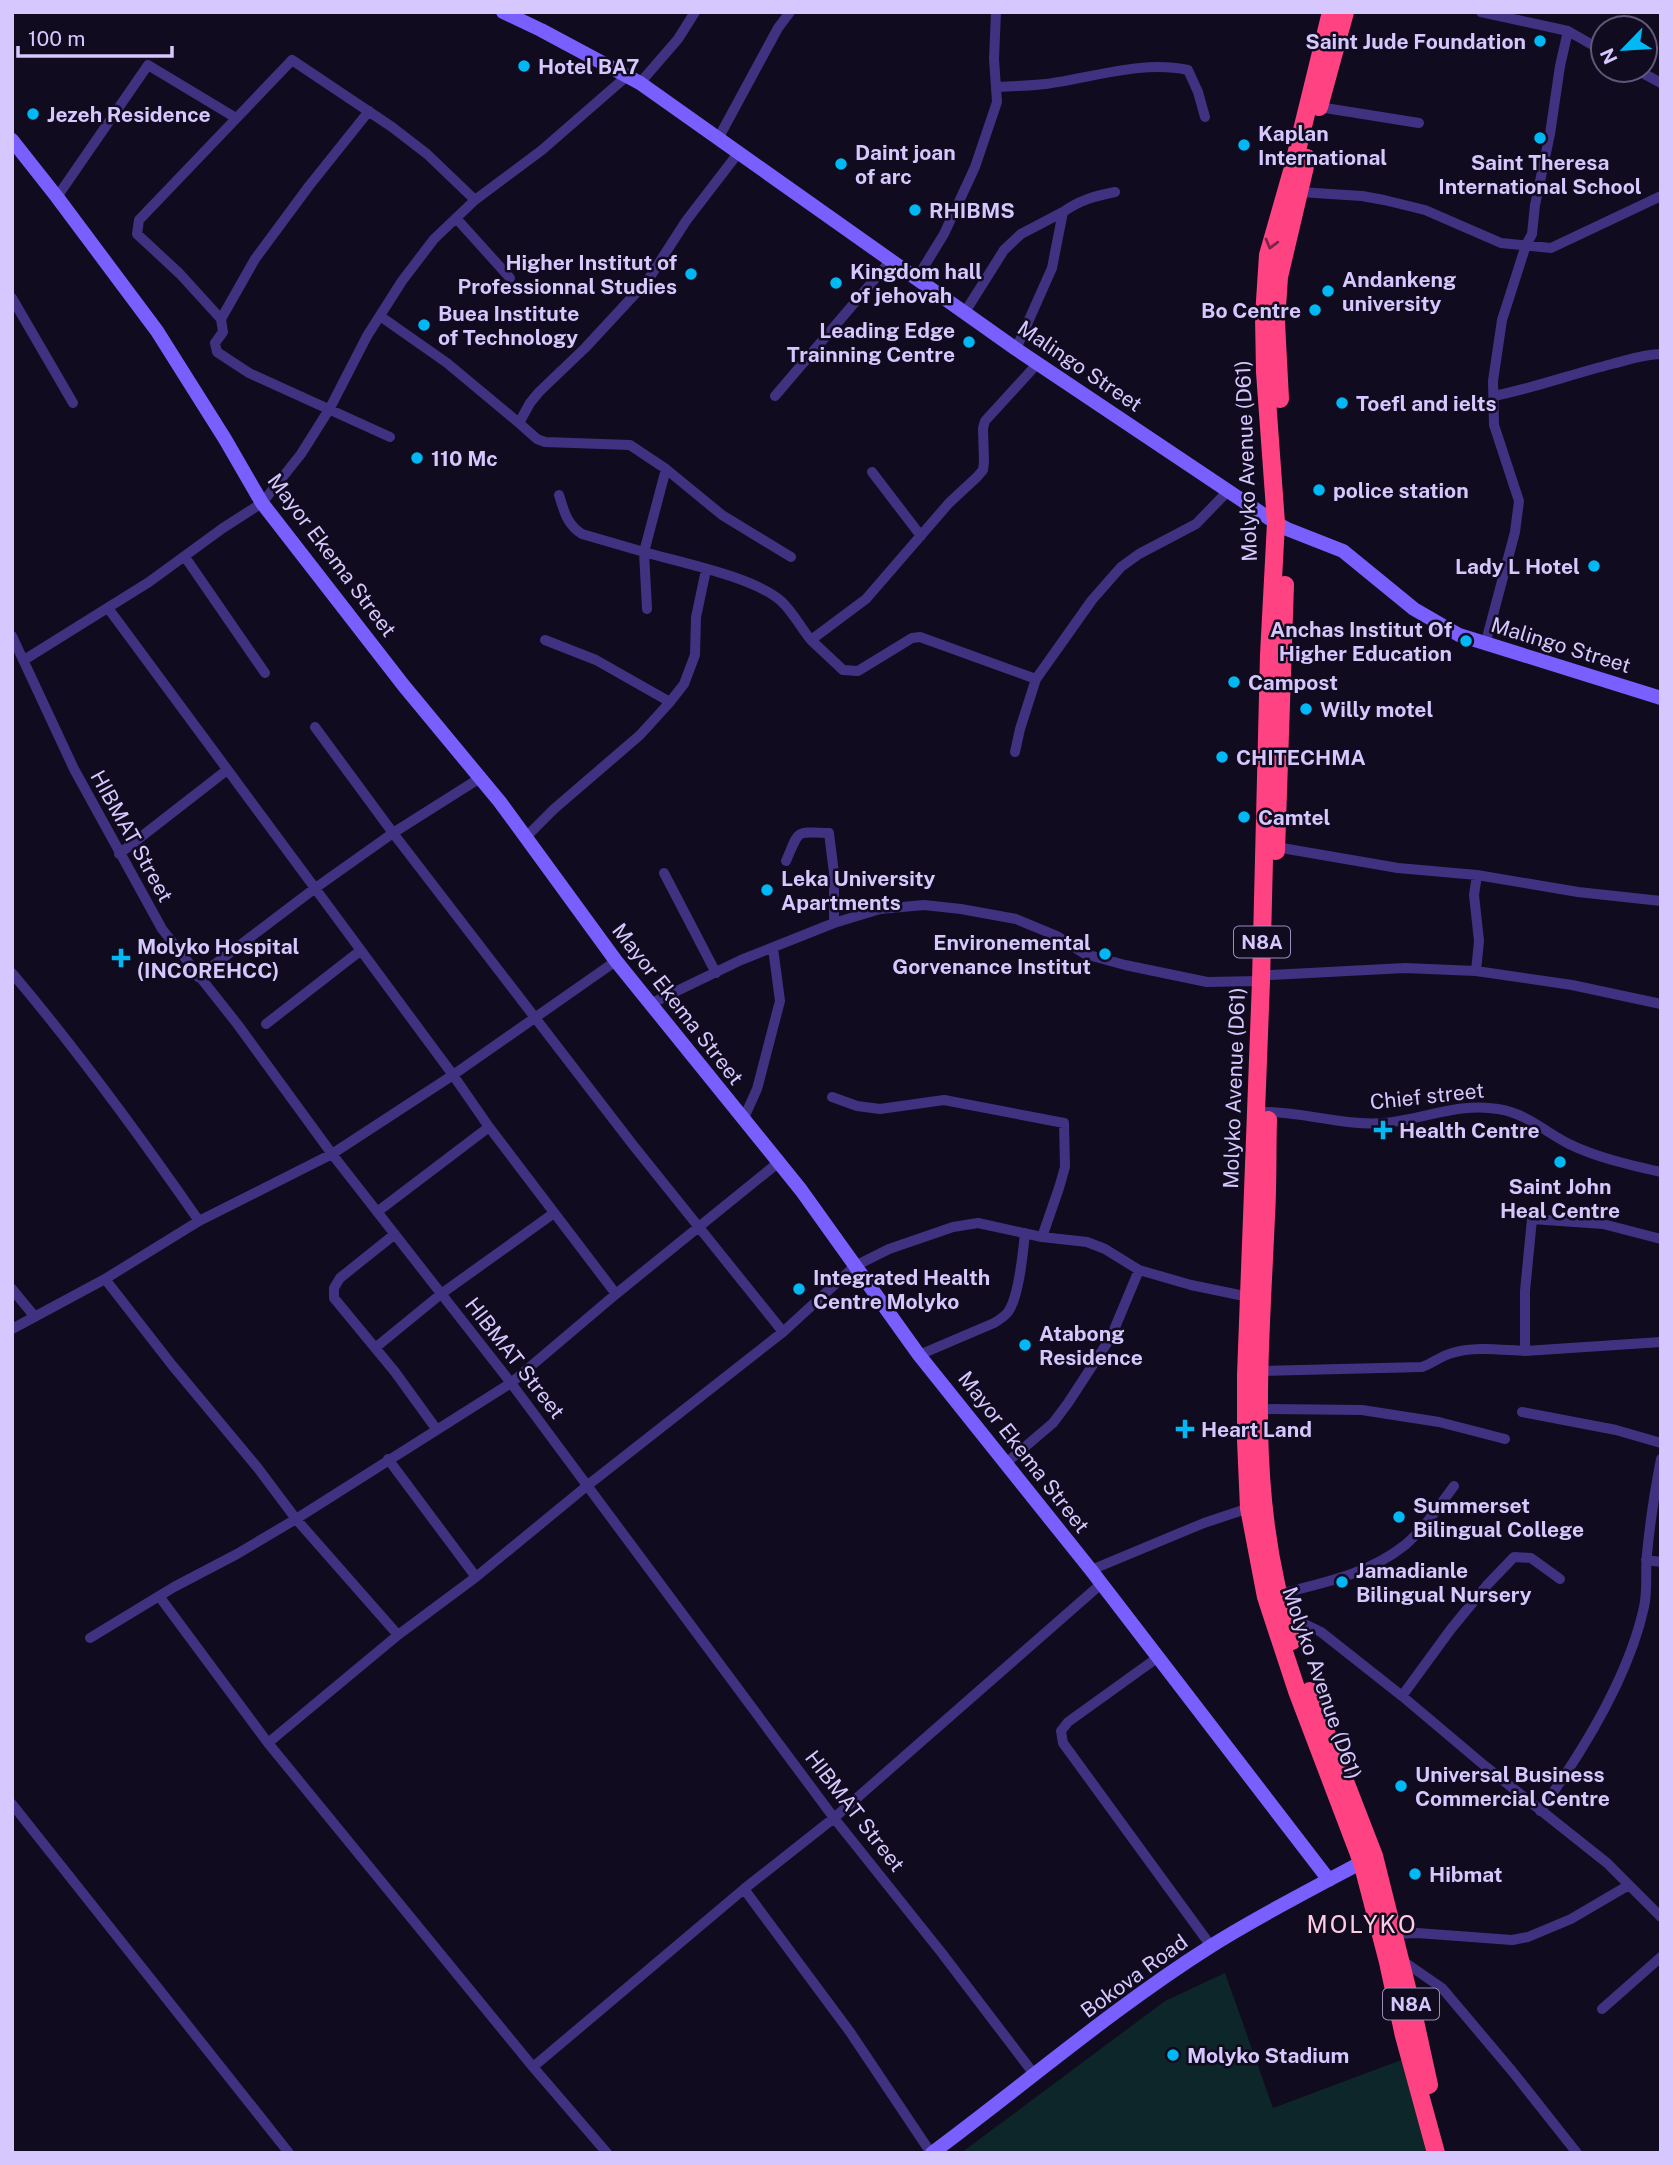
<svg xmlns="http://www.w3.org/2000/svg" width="1673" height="2165" font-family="'Public Sans',sans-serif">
	<rect width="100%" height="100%" fill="#110b1f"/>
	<path fill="#0d2629" d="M 1225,1973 L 1273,2108 L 1404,2059 L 1429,2153 L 961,2153 L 1165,2001 Z"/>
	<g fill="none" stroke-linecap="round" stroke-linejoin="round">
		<path stroke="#403281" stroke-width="10" d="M 1481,12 L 1568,31 L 1603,51
			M 1637,70 L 1661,83
			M 640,83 L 678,39 L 695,12
			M 996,87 C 1012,86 1029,86 1045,84 C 1092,78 1141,60 1188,70 L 1198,92 L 1205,117
			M 1319,107 L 1419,123
			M 719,137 L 778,28 L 790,12
			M 739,152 L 686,221 L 648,280 L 585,348 L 539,392 L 530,403 L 519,423 L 537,439 L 545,442 L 630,445 L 666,469 L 722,515 L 791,557
			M 1299,192 L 1362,196 L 1384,200 L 1425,210 L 1501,243 L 1551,248 L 1661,196
			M 57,197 L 148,65 L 236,118
			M 456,218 L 510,278
			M 917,278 L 944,234 L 975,167 L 997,102 L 994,59 L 996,12
			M 12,298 L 73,403
			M 965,312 L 1004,250 L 1021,234 L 1063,212
			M 380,316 L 447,363 L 519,423
			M 221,319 L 255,259 L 309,186 L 369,111
			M 1016,349 L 1052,268 L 1063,212 C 1080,200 1095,196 1115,192
			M 775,396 L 891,260
			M 1494,396 C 1534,388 1572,374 1612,364 C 1628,360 1644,354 1661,354
			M 390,437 L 249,373 L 217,352 L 215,343 L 223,332 L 221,319 L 180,274 L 137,234 L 139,220 L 292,60 L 392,127 L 427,154 L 475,200
			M 666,469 L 644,552 C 682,563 754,577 781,601 C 793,612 801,628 811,640 L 866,599 L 949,503 L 977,477 L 983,470 L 984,462 L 983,428 L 985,421 L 1038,363
			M 872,472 L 921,536
			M 559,495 C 564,511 567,525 582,534 L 644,552 L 647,609
			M 185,557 L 265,673
			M 108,608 L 453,1075 L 489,1127 L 616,1294
			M 12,636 L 74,769 L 162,929 L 238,1025 L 332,1154 L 511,1383 L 834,1818 L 941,1952 L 1034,2074
			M 545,640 L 596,660 L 670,702 L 684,684 L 695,655 L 696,617 L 706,570
			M 811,640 L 843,670 L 858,671 L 912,638 L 920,637 L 1036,679
			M 1485,645 L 1515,532 L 1519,501 L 1494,425 L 1493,381 L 1502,320 L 1526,245 L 1532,234 L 1535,205 L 1550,134 L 1560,66 L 1568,31
			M 24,660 L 149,582 L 223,528 L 262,503 L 301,454 L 330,408 L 367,336 L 402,281 L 434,239 L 475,200 L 542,150 L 627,76
			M 1015,752 L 1020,729 L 1036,679 L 1092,600 L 1121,567 L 1139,554 L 1196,524 L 1228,491
			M 480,778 L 393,833 L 633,1145 L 783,1332
			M 525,838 L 554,809 L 640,735 L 670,702
			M 1276,847 L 1398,868 L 1477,875 L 1578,892 L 1661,901
			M 119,854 L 227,770
			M 786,861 C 800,829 794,832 829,833 L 834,873 L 834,923
			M 664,873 L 716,973
			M 1477,875 L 1474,895 L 1479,941 L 1476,971 L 1572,985 L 1661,1004
			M 12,973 C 79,1052 140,1136 199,1221
			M 1271,975 L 1405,968 L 1476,971
			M 198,977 L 314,889 L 393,833 L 315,727
			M 650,1004 L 741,960 L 834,923 L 880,909 L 924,905 L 961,909 L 1016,919 L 1057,936 L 1085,954 L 1125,965 L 1207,982 L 1261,981
			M 266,1024 L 360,951
			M 832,1097 L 857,1106 L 880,1109 L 944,1100 L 1064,1123 L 1065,1167 L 1059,1188 L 1042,1237
			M 1261,1112 C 1301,1111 1342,1126 1383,1123 C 1422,1120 1458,1102 1498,1109 C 1526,1113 1545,1132 1569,1144 C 1598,1158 1630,1165 1661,1172
			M 743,1120 L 757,1089 L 780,1001 L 773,948
			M 377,1212 L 489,1127
			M 395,1234 L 340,1278 L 334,1288 L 334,1298 L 395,1372 L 437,1430
			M 105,1279 L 172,1365 L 257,1467 L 296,1519 L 398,1635
			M 12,1289 L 35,1317
			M 12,1329 L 105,1279 L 199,1221 L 332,1154 L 453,1075 L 616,961
			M 375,1348 L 441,1294 L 554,1213
			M 1525,1351 L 1661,1342
			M 919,1355 L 994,1323 C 999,1320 1004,1317 1008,1312 C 1019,1297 1023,1253 1025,1233
			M 1260,1371 L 1422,1367 C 1433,1363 1441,1356 1452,1353 C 1475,1346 1501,1350 1525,1351 L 1525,1291 L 1532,1219 L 1603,1224 L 1661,1239
			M 1259,1409 L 1362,1410 L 1439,1422 L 1505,1439
			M 1522,1412 L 1616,1430 L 1661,1443
			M 388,1459 L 476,1577
			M 1006,1463 L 1053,1423 L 1068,1403 L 1111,1337 L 1139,1270
			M 1646,1560 L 1661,1562
			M 1091,1570 L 1204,1523 L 1249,1508
			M 1279,1594 C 1323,1583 1369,1574 1405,1545 C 1424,1529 1439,1506 1454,1486
			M 159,1596 L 268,1743 L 398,1635 L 476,1577 L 588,1485 L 783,1332 L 855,1266 L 889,1249 L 953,1227 L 978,1223 L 1042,1237 L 1087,1242 L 1105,1249 L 1139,1270 L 1191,1285 L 1249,1297
			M 1284,1614 L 1321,1632 L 1402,1696 L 1485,1766 L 1607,1863 L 1661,1917
			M 90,1638 L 174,1587 L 237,1554 L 296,1519 L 511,1383 L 616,1294 L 779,1162
			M 1157,1658 L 1068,1722 L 1061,1731 L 1063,1743 L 1211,1946
			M 1402,1696 L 1451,1629 L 1488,1584 L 1514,1557 L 1531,1558 L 1560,1579
			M 268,1743 L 533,2067 L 744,1889 L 834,1818 L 1101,1584
			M 12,1804 L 289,2153
			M 1540,1811 C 1581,1754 1629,1676 1644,1607 C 1648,1590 1645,1572 1647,1554 C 1650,1522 1655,1490 1661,1459
			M 744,1889 L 850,2032 L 931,2153
			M 1394,1934 L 1417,1933 L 1512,1940 L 1528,1937 L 1571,1919 L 1629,1885
			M 1400,1959 L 1442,1988 L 1512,2071 L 1577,2153
			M 1602,2009 L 1661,1957
			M 533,2067 L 607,2153"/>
		<path stroke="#7a5fff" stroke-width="14" d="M 503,12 L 541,30 L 640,83 L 1016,349 L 1276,523 L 1287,529 L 1343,551 L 1414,609 L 1459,635 L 1661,698
			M 12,140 L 57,197 L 157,331 L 225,439 L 262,503 L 404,686 L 500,802 L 616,961 L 801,1190 L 919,1355 L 1091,1570 L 1329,1880
			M 932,2153 C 1025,2084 1113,2008 1211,1946 C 1262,1914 1317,1886 1370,1858"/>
		<path stroke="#ff4382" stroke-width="18" d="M 1331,12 L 1292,171 L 1268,255 L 1264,316 L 1265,372 L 1276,523 L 1269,655 L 1261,981 L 1246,1375 L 1246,1440 L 1249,1508 L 1266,1597 L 1297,1691 L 1362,1862 L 1388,1962 L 1404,2036 L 1436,2153
			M 1319,107 L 1345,12
			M 1280,399 L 1276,322 L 1279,277 L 1307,158
			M 1276,851 L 1285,585
			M 1268,1120 C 1267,1152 1268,1184 1266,1216 C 1260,1359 1245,1503 1292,1641
			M 1310,1691 L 1374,1856 L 1413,2012 L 1429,2085"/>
	</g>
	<defs><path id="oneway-chevron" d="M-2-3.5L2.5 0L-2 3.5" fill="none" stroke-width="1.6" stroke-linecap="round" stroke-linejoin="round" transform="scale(1.75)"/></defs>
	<use stroke="#7c244c" href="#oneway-chevron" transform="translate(1271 244) rotate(105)"/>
	<g fill="#00b8f3" stroke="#110b1f" stroke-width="2.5">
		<circle cx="1540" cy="41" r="7"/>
		<circle cx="524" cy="66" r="7"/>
		<circle cx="33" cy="114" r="7"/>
		<circle cx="1540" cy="138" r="7"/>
		<circle cx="1244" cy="145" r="7"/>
		<circle cx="841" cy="164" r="7"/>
		<circle cx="915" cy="210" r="7"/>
		<circle cx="691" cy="274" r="7"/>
		<circle cx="836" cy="283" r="7"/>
		<circle cx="1328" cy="291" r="7"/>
		<circle cx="1315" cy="310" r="7"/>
		<circle cx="424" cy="325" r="7"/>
		<circle cx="969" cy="342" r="7"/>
		<circle cx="1342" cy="403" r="7"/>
		<circle cx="417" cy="458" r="7"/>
		<circle cx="1319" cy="490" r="7"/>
		<circle cx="1594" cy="566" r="7"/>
		<circle cx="1466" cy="641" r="7"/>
		<circle cx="1234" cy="682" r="7"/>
		<circle cx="1306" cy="709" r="7"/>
		<circle cx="1222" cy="757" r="7"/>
		<circle cx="1244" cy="817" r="7"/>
		<circle cx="767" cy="890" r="7"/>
		<circle cx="1105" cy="954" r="7"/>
		<path d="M117.5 947.5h7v7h7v7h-7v7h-7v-7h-7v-7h7z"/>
		<path d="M1379.5 1119.5h7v7h7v7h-7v7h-7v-7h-7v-7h7z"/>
		<circle cx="1560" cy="1162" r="7"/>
		<circle cx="799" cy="1289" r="7"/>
		<circle cx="1025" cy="1345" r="7"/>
		<path d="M1181.5 1418.5h7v7h7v7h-7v7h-7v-7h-7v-7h7z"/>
		<circle cx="1399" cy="1517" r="7"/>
		<circle cx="1342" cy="1582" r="7"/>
		<circle cx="1401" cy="1786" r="7"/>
		<circle cx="1415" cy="1874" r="7"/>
		<circle cx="1173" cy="2055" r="7"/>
	</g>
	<g text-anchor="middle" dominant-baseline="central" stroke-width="5" stroke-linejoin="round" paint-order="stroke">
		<g fill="#110b1f" stroke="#9b8fbc" stroke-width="2">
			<rect x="1234" y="926.5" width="56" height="31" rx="5"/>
			<rect x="1383" y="1988.5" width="56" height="31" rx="5"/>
		</g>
		<g font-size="19" font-weight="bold" fill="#d6c8ff">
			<text x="1262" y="942">N8A</text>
			<text x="1411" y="2004">N8A</text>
		</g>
		<g font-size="21" font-weight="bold" fill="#d6c8ff" stroke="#110b1f" text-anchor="start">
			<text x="1526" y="41" text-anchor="end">Saint Jude Foundation</text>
			<text x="538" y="66">Hotel BA7</text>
			<text x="47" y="114">Jezeh Residence</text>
			<text x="1258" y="133">Kaplan<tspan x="1258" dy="24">International</tspan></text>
			<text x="855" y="152">Daint joan<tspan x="855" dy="24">of arc</tspan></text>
			<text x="1540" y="162" text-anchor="middle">Saint Theresa<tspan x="1540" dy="24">International School</tspan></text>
			<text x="929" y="210">RHIBMS</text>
			<text x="677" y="262" text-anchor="end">Higher Institut of<tspan x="677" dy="24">Professionnal Studies</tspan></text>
			<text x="850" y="271">Kingdom hall<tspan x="850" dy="24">of jehovah</tspan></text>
			<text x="1342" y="279">Andankeng<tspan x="1342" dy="24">university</tspan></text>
			<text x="1301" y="310" text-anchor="end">Bo Centre</text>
			<text x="438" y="313">Buea Institute<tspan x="438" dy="24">of Technology</tspan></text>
			<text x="955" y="330" text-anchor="end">Leading Edge<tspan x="955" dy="24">Trainning Centre</tspan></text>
			<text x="1356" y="403">Toefl and ielts</text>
			<text x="431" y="458">110 Mc</text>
			<text x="1333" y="490">police station</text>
			<text x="1580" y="566" text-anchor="end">Lady L Hotel</text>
			<text x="1452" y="629" text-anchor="end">Anchas Institut Of<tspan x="1452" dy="24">Higher Education</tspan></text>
			<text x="1248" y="682">Campost</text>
			<text x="1320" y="709">Willy motel</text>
			<text x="1236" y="757">CHITECHMA</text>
			<text x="1258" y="817">Camtel</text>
			<text x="781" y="878">Leka University<tspan x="781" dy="24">Apartments</tspan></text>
			<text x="1091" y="942" text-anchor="end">Environemental<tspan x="1091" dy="24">Gorvenance Institut</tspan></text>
			<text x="137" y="946">Molyko Hospital<tspan x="137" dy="24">(INCOREHCC)</tspan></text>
			<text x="1399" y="1130">Health Centre</text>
			<text x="1560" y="1186" text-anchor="middle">Saint John<tspan x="1560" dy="24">Heal Centre</tspan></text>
			<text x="813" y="1277">Integrated Health<tspan x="813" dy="24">Centre Molyko</tspan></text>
			<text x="1039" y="1333">Atabong<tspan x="1039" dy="24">Residence</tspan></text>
			<text x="1201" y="1429">Heart Land</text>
			<text x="1413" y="1505">Summerset<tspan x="1413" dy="24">Bilingual College</tspan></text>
			<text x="1356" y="1570">Jamadianle<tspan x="1356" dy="24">Bilingual Nursery</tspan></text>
			<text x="1415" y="1774">Universal Business<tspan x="1415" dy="24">Commercial Centre</tspan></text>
			<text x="1429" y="1874">Hibmat</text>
			<text x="1187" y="2055">Molyko Stadium</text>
		</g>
		<g font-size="21" fill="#d6c8ff" stroke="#110b1f">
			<text transform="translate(1080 366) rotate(34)">Malingo Street</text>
			<text transform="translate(1246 461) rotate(-92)">Molyko Avenue (D61)</text>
			<text transform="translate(332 555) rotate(53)">Mayor Ekema Street</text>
			<text transform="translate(1561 645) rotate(17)">Malingo Street</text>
			<text transform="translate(132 836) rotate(61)">HIBMAT Street</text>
			<text transform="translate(678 1004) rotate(52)">Mayor Ekema Street</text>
			<text transform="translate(1234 1088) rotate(-88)">Molyko Avenue (D61)</text>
			<text transform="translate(1427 1096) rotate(-6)">Chief street</text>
			<text transform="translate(515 1358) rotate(52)">HIBMAT Street</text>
			<text transform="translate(1024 1452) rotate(52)">Mayor Ekema Street</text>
			<text transform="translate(1322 1683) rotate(71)">Molyko Avenue (D61)</text>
			<text transform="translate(855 1811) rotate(52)">HIBMAT Street</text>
			<text transform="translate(1134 1976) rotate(-36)">Bokova Road</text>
		</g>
		<g font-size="24" letter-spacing="2" fill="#ffcae4" stroke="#110b1f">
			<text x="1362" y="1924">MOLYKO</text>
		</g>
	</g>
	<rect width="1673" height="2165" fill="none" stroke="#d6c8ff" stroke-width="28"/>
	<g transform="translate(1624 49) rotate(245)"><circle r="33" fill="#110b1f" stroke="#605779" stroke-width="2"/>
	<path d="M0-5L12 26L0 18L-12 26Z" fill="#00b8f3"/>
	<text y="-10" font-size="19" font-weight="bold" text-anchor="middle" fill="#d6c8ff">N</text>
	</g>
	<path d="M18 46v10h154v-10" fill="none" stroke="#d6c8ff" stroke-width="3.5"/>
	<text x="28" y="46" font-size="21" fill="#d6c8ff" stroke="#110b1f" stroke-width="5" paint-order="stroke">100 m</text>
</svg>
